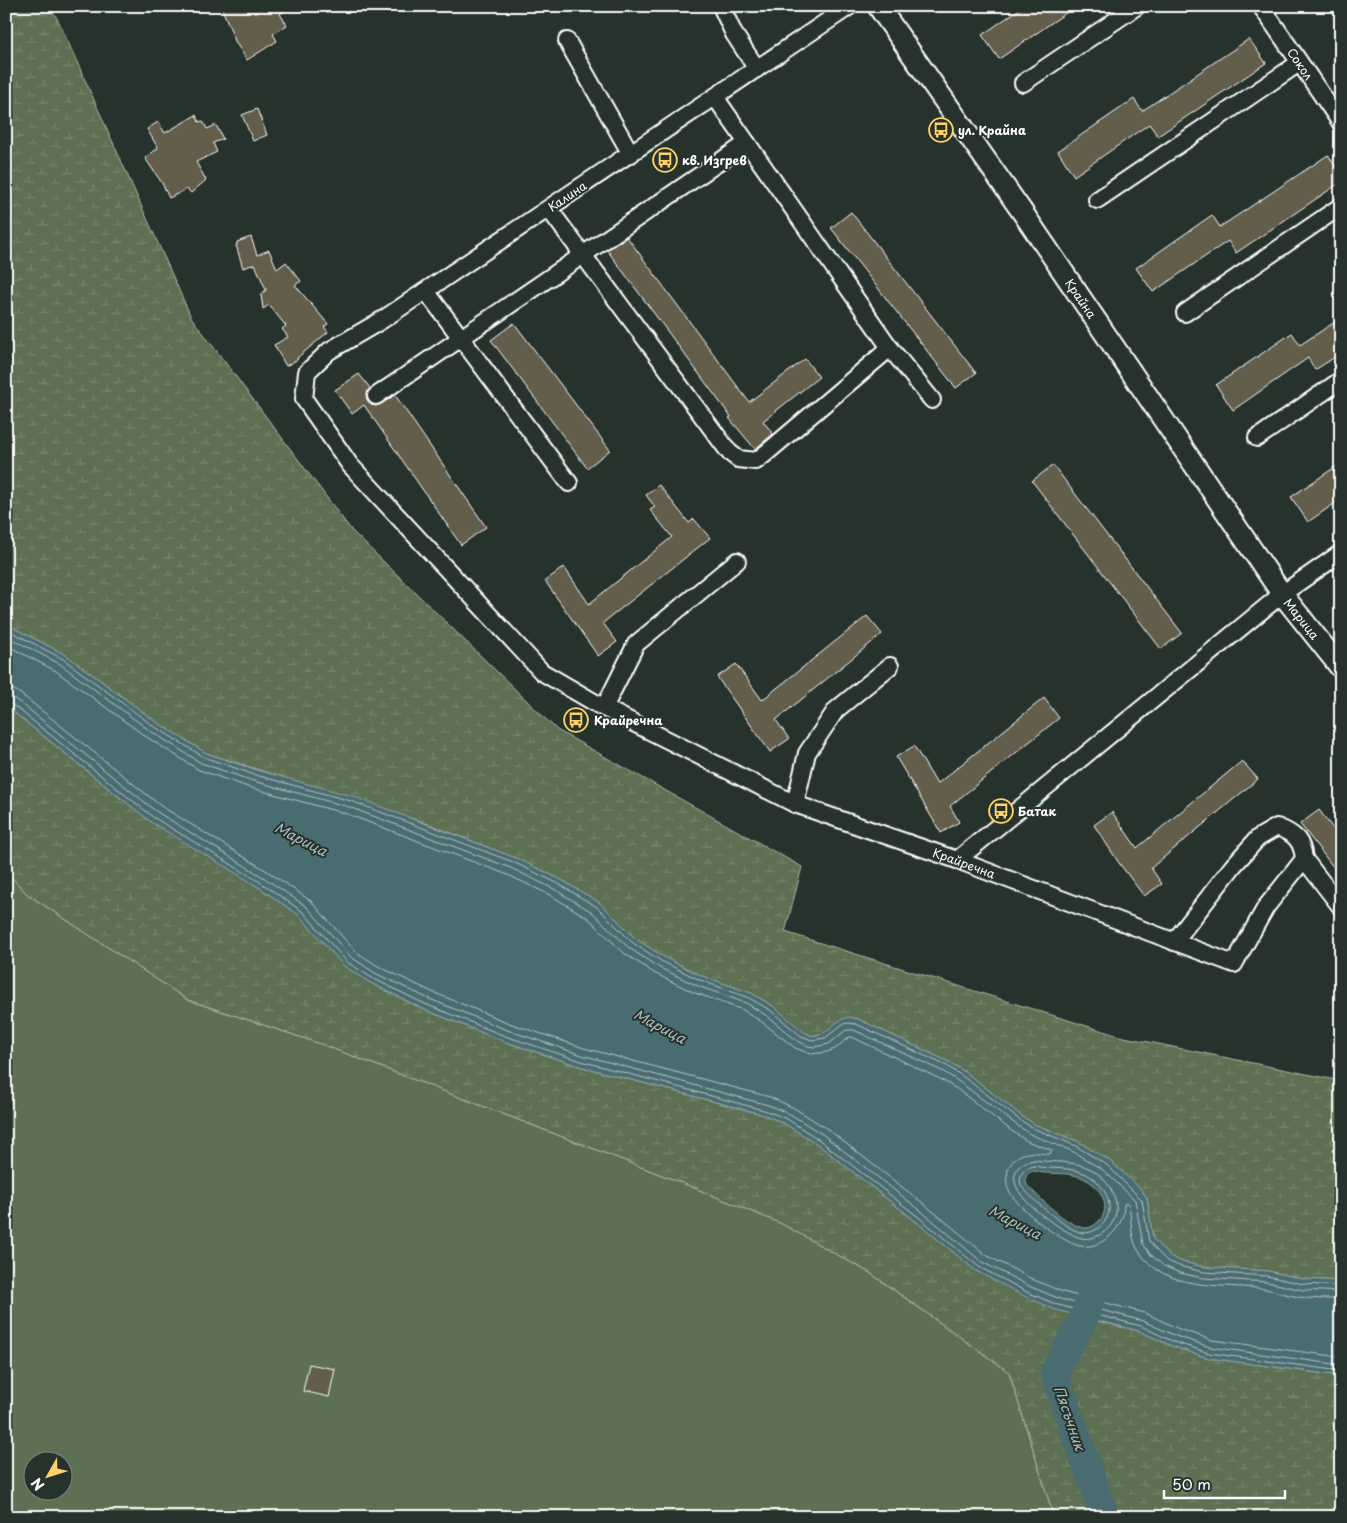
<svg xmlns="http://www.w3.org/2000/svg" width="1347" height="1523" font-family="'Playpen Sans',sans-serif">
	<defs>
		<pattern id="wetland-marsh" width="20" height="14" patternUnits="userSpaceOnUse" patternTransform="scale(1.25)"><rect width="20" height="14" fill="#5d7052"/><path d="M1 5h8M5 5V1M11 12h8M15 12V8" fill="none" stroke="#75856c"/></pattern>
	</defs>
	<rect width="100%" height="100%" fill="#26332d"/>
	<filter id="ink" filterUnits="userSpaceOnUse"><feTurbulence type="fractalNoise" baseFrequency=".02" numOctaves="2"/><feDisplacementMap in="SourceGraphic" scale="10" xChannelSelector="R" yChannelSelector="G"/><feConvolveMatrix kernelMatrix="1 2 1 2 8 2 1 2 1" color-interpolation-filters="sRGB"/></filter>
	<g filter="url(#ink)">
		<path fill="#5d7052" stroke="#aeb8a8" fill-rule="evenodd" d="M 6,871 L 27,894 L 188,1000 L 321,1044 L 680,1182 L 782,1224 L 870,1273 L 1009,1372 L 1054,1517 L 6,1517 ZM 32,1460 L 62,1460 L 62,1490 L 32,1490 Z"/>
		<path fill="url(#wetland-marsh)" stroke="#aeb8a8" d="M 6,6 L 50,6 L 60,24 L 191,317 L 352,531 L 557,730 L 802,867 L 785,932 L 1119,1036 L 1341,1081 L 1341,1281 L 1304,1279 L 1268,1271 L 1205,1267 L 1183,1262 L 1169,1256 L 1153,1239 L 1147,1198 L 1140,1188 L 1110,1161 L 1077,1141 L 1036,1125 L 1023,1117 L 968,1074 L 949,1062 L 858,1019 L 831,1029 L 824,1033 L 812,1036 L 802,1031 L 773,1006 L 751,993 L 702,976 L 664,957 L 636,939 L 600,903 L 560,879 L 515,858 L 426,823 L 206,753 L 155,721 L 66,655 L 6,624 Z
			M 6,706 L 123,800 L 257,886 L 300,916 L 344,966 L 369,982 L 423,1009 L 503,1041 L 579,1066 L 765,1115 L 785,1124 L 816,1143 L 913,1219 L 976,1271 L 1084,1318 L 1139,1331 L 1172,1346 L 1208,1358 L 1341,1376 L 1341,1517 L 1054,1517 L 1009,1372 L 870,1273 L 782,1224 L 680,1182 L 321,1044 L 188,1000 L 27,894 L 6,871 Z"/>
		<path fill="#4a6c71" stroke="#92a7aa" fill-rule="evenodd" d="M 6,624 L 66,655 L 155,721 L 206,753 L 253,769 L 352,796 L 516,858 L 560,879 L 600,903 L 636,939 L 664,957 L 702,976 L 751,993 L 773,1006 L 803,1031 L 812,1036 L 824,1033 L 840,1020 L 848,1017 L 858,1019 L 949,1062 L 968,1074 L 1023,1117 L 1036,1125 L 1077,1141 L 1110,1161 L 1140,1188 L 1147,1198 L 1153,1239 L 1169,1256 L 1183,1262 L 1205,1267 L 1268,1271 L 1304,1279 L 1341,1281 L 1341,1376 L 1208,1358 L 1172,1346 L 1139,1331 L 1056,1310 L 1026,1297 L 976,1271 L 913,1219 L 816,1143 L 785,1124 L 765,1115 L 579,1066 L 503,1041 L 423,1009 L 369,982 L 344,966 L 300,916 L 257,886 L 151,822 L 6,706 ZM 1034,1171 C 1052,1176 1070,1170 1087,1180 C 1101,1188 1112,1208 1099,1221 C 1095,1225 1091,1228 1085,1228 C 1069,1227 1038,1197 1027,1185 C 1024,1177 1026,1173 1034,1171 Z"/>
		<g fill="none" stroke-linecap="round" stroke-linejoin="round">
			<path stroke="#b7c4c6" stroke-width="1" d="M 6,629 L 63,659 L 152,725 L 204,757 L 252,774 L 351,801 L 513,862 L 557,883 L 597,907 L 633,943 L 661,961 L 700,980 L 749,998 L 770,1010 L 801,1036 L 812,1040 L 825,1038 L 843,1024 L 848,1023 L 856,1024 L 947,1066 L 965,1078 L 1021,1121 L 1035,1129 L 1074,1145 L 1107,1165 L 1142,1200 L 1149,1241 L 1156,1250 L 1167,1261 L 1182,1267 L 1204,1272 L 1267,1276 L 1303,1284 L 1341,1286
				M 6,636 L 60,664 L 149,730 L 201,763 L 250,780 L 349,807 L 511,868 L 554,889 L 592,912 L 629,948 L 658,967 L 698,986 L 746,1003 L 767,1016 L 796,1040 L 808,1046 L 814,1047 L 829,1044 L 846,1030 L 854,1030 L 944,1072 L 961,1083 L 1018,1126 L 1032,1135 L 1072,1151 L 1103,1170 L 1135,1200 L 1143,1244 L 1151,1255 L 1164,1266 L 1180,1273 L 1203,1278 L 1267,1282 L 1303,1290 L 1341,1292
				M 6,645 L 56,671 L 145,736 L 199,770 L 248,787 L 347,814 L 508,875 L 550,895 L 588,918 L 624,953 L 654,973 L 695,993 L 743,1010 L 762,1022 L 795,1048 L 811,1054 L 827,1052 L 835,1049 L 849,1037 L 852,1037 L 940,1079 L 957,1089 L 1013,1132 L 1029,1142 L 1052,1150 L 1050,1154 C 1041,1154 1033,1151 1023,1154 C 1017,1156 1012,1161 1009,1167 C 1007,1173 1006,1180 1007,1186 C 1012,1205 1061,1242 1080,1246 C 1091,1248 1103,1243 1111,1235 C 1120,1226 1124,1217 1124,1204 L 1127,1203 L 1129,1205 C 1132,1219 1130,1238 1138,1250 C 1166,1293 1221,1283 1265,1289 C 1276,1291 1287,1295 1299,1297 C 1312,1299 1327,1299 1341,1299
				M 6,689 L 15,690 L 26,698 L 161,806 L 267,871 L 311,901 L 356,952 L 378,966 L 430,991 L 509,1023 L 584,1048 L 770,1097 L 794,1108 L 826,1128 L 924,1204 L 986,1255 L 1034,1280 L 1063,1292 L 1145,1313 L 1179,1329 L 1212,1340 L 1341,1357
				M 6,696 L 13,698 L 22,704 L 157,812 L 263,877 L 307,907 L 351,957 L 375,973 L 427,998 L 507,1030 L 582,1055 L 768,1105 L 790,1114 L 822,1134 L 920,1210 L 982,1262 L 1031,1287 L 1060,1299 L 1143,1321 L 1176,1336 L 1210,1347 L 1341,1365
				M 6,703 L 10,703 L 18,709 L 153,817 L 260,882 L 303,912 L 347,962 L 372,978 L 425,1004 L 505,1036 L 581,1061 L 767,1111 L 787,1119 L 818,1139 L 916,1215 L 979,1267 L 1029,1293 L 1058,1305 L 1141,1326 L 1174,1342 L 1209,1353 L 1341,1371
				M 1035,1160 C 1053,1163 1073,1160 1091,1169 C 1106,1177 1121,1199 1115,1217 C 1110,1232 1091,1244 1076,1236 C 1058,1228 1005,1195 1016,1171 C 1020,1163 1027,1161 1035,1160 Z
				M 1034,1166 C 1051,1170 1070,1166 1086,1174 C 1107,1184 1120,1214 1097,1229 C 1093,1232 1088,1233 1083,1233 C 1066,1230 1033,1200 1022,1187 C 1017,1176 1023,1168 1034,1166 Z"/>
			<path stroke="#4a6c71" stroke-width="29" d="M 1097,1280 L 1084,1318 L 1054,1372 L 1105,1517"/>
		</g>
		<path fill="#645d4c" stroke="#fff" d="M 221,6 L 292,6 L 280,14 L 287,25 L 273,34 L 277,41 L 247,60 L 236,43 Z
			M 1024,6 L 1076,6 L 999,59 L 982,35 Z
			M 1249,39 L 1266,63 L 1158,136 L 1149,124 L 1074,176 L 1058,151 L 1134,99 L 1142,111 Z
			M 257,109 L 267,135 L 253,141 L 242,115 Z
			M 196,115 L 199,122 L 203,121 L 207,129 L 216,125 L 223,139 L 213,143 L 217,152 L 196,162 L 206,180 L 191,193 L 187,189 L 169,198 L 162,183 L 145,158 L 158,148 L 147,129 L 158,122 L 165,133 Z
			M 1328,155 L 1341,174 L 1341,182 L 1236,253 L 1228,241 L 1153,292 L 1136,268 L 1212,215 L 1220,227 Z
			M 851,212 L 976,373 L 956,388 L 831,228 Z
			M 251,237 L 257,255 L 269,250 L 277,269 L 286,262 L 301,281 L 295,285 L 328,324 L 324,327 L 328,332 L 297,358 L 298,359 L 286,366 L 274,345 L 288,337 L 282,329 L 286,326 L 269,305 L 263,309 L 261,294 L 266,290 L 255,264 L 243,268 L 236,245 L 237,245 L 237,242 Z
			M 627,237 L 749,402 L 805,359 L 819,377 L 763,421 L 773,434 L 755,449 L 729,418 L 731,417 L 607,250 Z
			M 1341,318 L 1341,353 L 1315,370 L 1308,358 L 1233,410 L 1216,385 L 1292,333 L 1300,345 Z
			M 514,323 L 610,450 L 587,468 L 491,340 Z
			M 359,374 L 370,388 L 366,397 L 371,405 L 376,406 L 381,404 L 395,395 L 486,527 L 461,545 L 364,405 L 352,414 L 335,390 Z
			M 1341,463 L 1341,499 L 1308,522 L 1291,497 Z
			M 1053,465 L 1182,633 L 1161,649 L 1032,481 Z
			M 659,485 L 689,523 L 694,519 L 710,538 L 603,623 L 617,642 L 598,656 L 545,581 L 564,567 L 589,604 L 672,537 L 650,510 L 655,507 L 646,495 Z
			M 867,616 L 882,634 L 776,720 L 789,739 L 770,752 L 717,677 L 736,664 L 762,700 Z
			M 1044,698 L 1059,718 L 950,806 L 959,822 L 941,833 L 896,757 L 914,746 L 937,784 Z
			M 1242,761 L 1258,779 L 1151,868 L 1162,884 L 1144,896 L 1119,863 L 1094,825 L 1112,812 L 1137,848 Z
			M 1319,810 L 1341,839 L 1341,877 L 1300,824 Z
			M 309,1364 L 335,1369 L 329,1397 L 303,1391 Z"/>
		<g fill="none" stroke-linecap="round" stroke-linejoin="round">
			<g stroke="#fff" stroke-width="20">
				<g id="minor">
					<path d="M 721,6 L 734,34 L 757,69"/>
					<path id="s1" d="M 850,6 L 382,320 L 329,351 L 307,372 L 304,399 L 350,465 L 542,672 L 604,708 L 795,804 L 957,860 L 1234,964 L 1266,907 L 1304,859 C 1302,840 1295,834 1277,827 L 1258,838 L 1233,866 L 1174,942"/>
					<path id="s2" d="M 1261,6 L 1341,123"/>
					<path d="M 567,41 L 631,154"/>
					<path d="M 1023,83 L 1137,6"/>
					<path d="M 715,97 L 890,348 L 932,400"/>
					<path d="M 1097,200 L 1299,63"/>
					<path d="M 549,209 L 729,452 L 738,459 L 756,461 L 765,454 L 890,348"/>
					<path d="M 426,291 L 569,483"/>
					<path d="M 1185,313 L 1341,206"/>
					<path d="M 376,396 L 747,143"/>
					<path d="M 1257,438 L 1341,380"/>
					<path d="M 604,708 L 636,644 L 737,561"/>
					<path d="M 795,804 L 807,753 L 836,710 L 890,666"/>
					<path d="M 1304,859 L 1341,907"/>
					<path d="M 957,860 L 1282,594 L 1341,553"/>
				</g>
			</g>
			<g stroke="#fff" stroke-width="24">
				<g id="tertiary">
					<path id="s3" d="M 878,6 L 1023,213 L 1282,594 L 1341,668"/>
				</g>
			</g>
			<use href="#minor" stroke="#26332d" stroke-width="16"/>
			<use href="#tertiary" stroke="#26332d" stroke-width="20"/>
		</g>
	</g>
	<defs>
		<g id="bus-ring" transform="scale(1.25)"><circle r="9.5" fill="#26332d" stroke="#ffd166" stroke-width="1.5"/><path d="M-5-6H5V4H4V6H2V4H-2V6H-4V4H-5ZM-3.5-4V0h7V-4ZM-3.5 1.2v1.5H-2V1.2ZM2 1.2v1.5H3.5V1.2Z" fill="#ffd166"/></g>
	</defs>
	<g fill-rule="evenodd">
		<use href="#bus-ring" x="941" y="130"/>
		<use href="#bus-ring" x="665" y="160"/>
		<use href="#bus-ring" x="576" y="720"/>
		<use href="#bus-ring" x="1001" y="811"/>
	</g>
	<g text-anchor="middle" dominant-baseline="central" stroke-width="4" stroke-linejoin="round" paint-order="stroke">
		<g font-size="12" fill="#fff" stroke="#26332d">
			<text stroke="none"><textPath href="#s2" startOffset="70">Сокол</textPath></text>
			<text transform="translate(567 196) rotate(-34)">Калина</text>
			<text stroke="none"><textPath href="#s3" startOffset="356">Крайна</textPath></text>
			<text stroke="none"><textPath href="#s3" startOffset="745">Марица</textPath></text>
			<text stroke="none"><textPath href="#s1" startOffset="1510">Крайречна</textPath></text>
		</g>
		<g font-size="12" font-weight="bold" fill="#fff" stroke="#26332d" text-anchor="start">
			<text x="958" y="130">ул. Крайна</text>
			<text x="682" y="160">кв. Изгрев</text>
			<text x="594" y="720">Крайречна</text>
			<text x="1018" y="811">Батак</text>
		</g>
		<g font-size="14" font-style="italic" fill="#aebdbf" stroke="#26332d">
			<text transform="translate(301 839) rotate(27)">Марица</text>
			<text transform="translate(660 1026) rotate(28)">Марица</text>
			<text transform="translate(1015 1222) rotate(27)">Марица</text>
			<text transform="translate(1070 1418) rotate(71)">Пясъчник</text>
		</g>
	</g>
	<rect width="1347" height="1523" fill="none" stroke="#26332d" stroke-width="25"/>
	<rect x="12" y="12" width="1322" height="1498" fill="none" stroke="#fff" stroke-width="2" filter="url(#ink)"/>
	<g transform="translate(48 1476) rotate(231)"><circle r="24" fill="#26332d" stroke="#7d8581"/>
	<path d="M0-4L9 19L0 12L-9 19Z" fill="#ffd166"/>
	<text y="-8" font-size="14" font-weight="bold" text-anchor="middle" fill="#ffffff">N</text>
	</g>
	<path d="M1164 1490v8h121v-8" fill="none" stroke="#ffffff" stroke-width="2.5"/>
	<text x="1172" y="1490" font-size="15" fill="#ffffff" stroke="#26332d" stroke-width="4" paint-order="stroke">50 m</text>
</svg>
